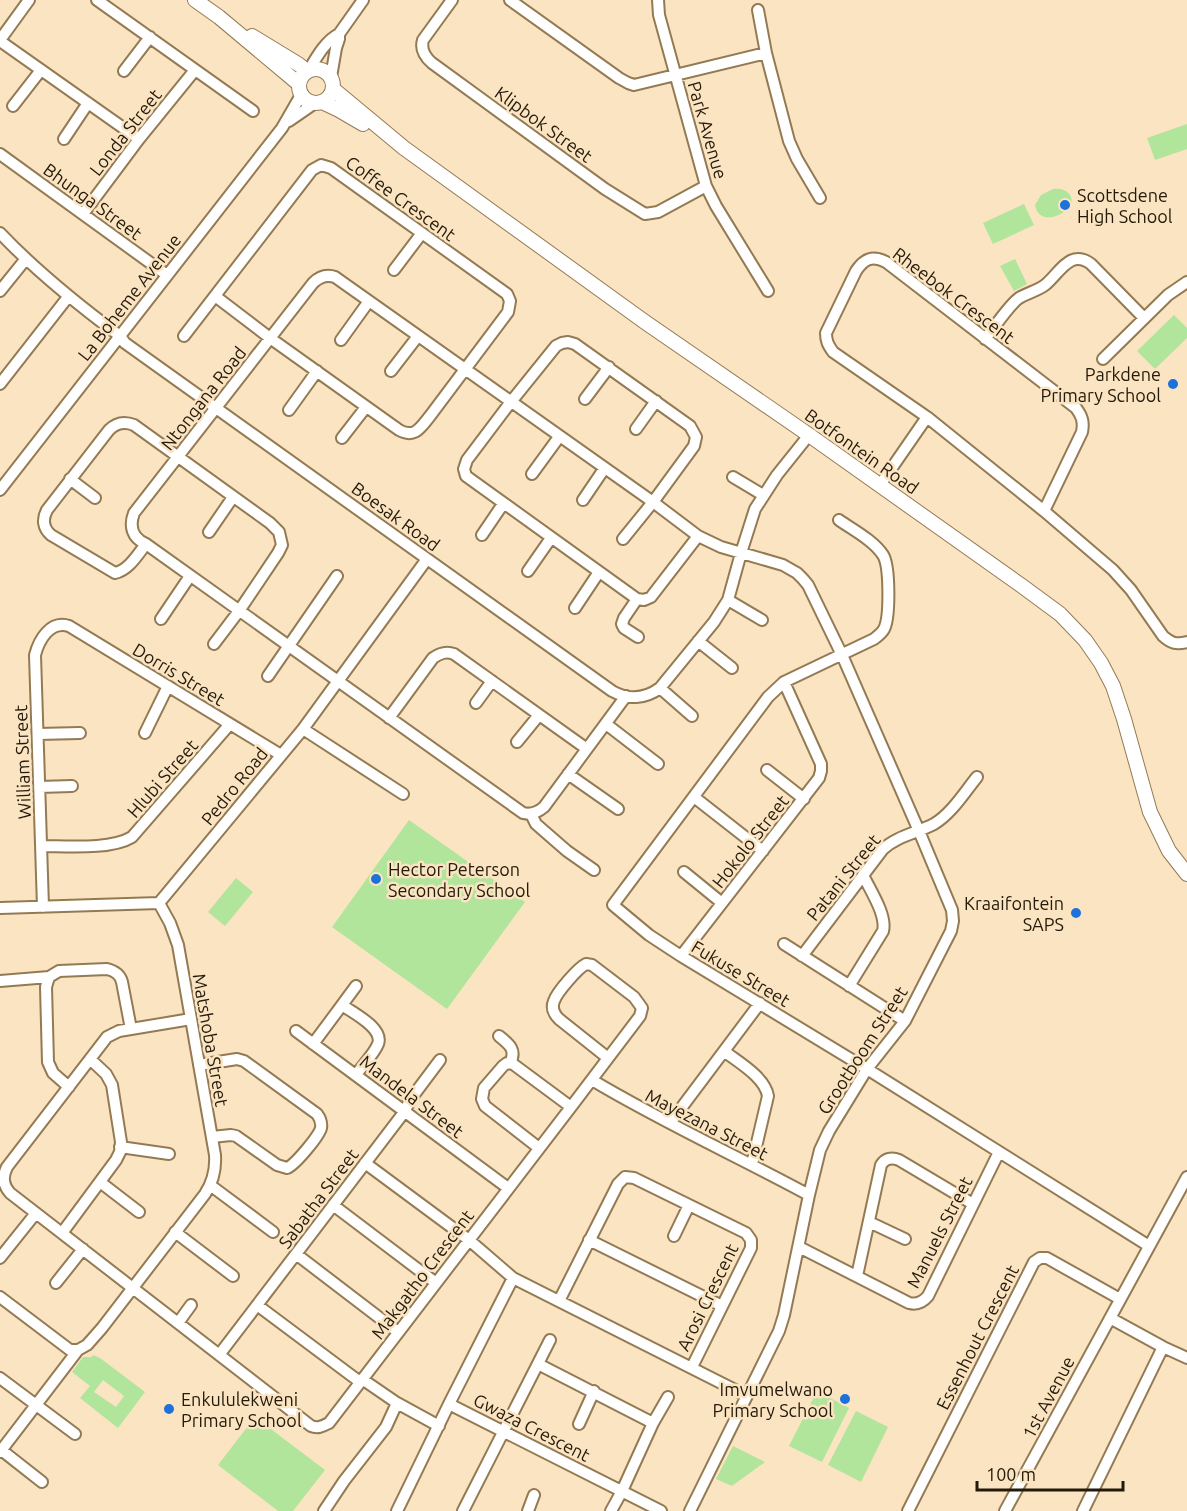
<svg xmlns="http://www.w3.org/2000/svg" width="1187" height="1511" font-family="Ubuntu,sans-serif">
	<rect width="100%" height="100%" fill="#fbe4c2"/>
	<path fill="#b0e59b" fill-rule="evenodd" d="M 1187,124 L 1187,149 L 1155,160 L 1147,138 Z
		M 1053,189 C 1059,188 1066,189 1070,195 C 1080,210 1039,231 1035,205 L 1041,195 Z
		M 1024,204 L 1034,225 L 993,244 L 983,223 Z
		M 1015,259 L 1027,284 L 1014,291 L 1000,266 Z
		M 1174,315 L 1187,328 L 1187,338 L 1155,369 L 1137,351 Z
		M 409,820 L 525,902 L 447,1009 L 332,927 Z
		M 236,878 L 253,892 L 225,926 L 208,912 Z
		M 93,1355 L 100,1358 L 145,1392 L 118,1428 L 80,1398 L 90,1386 L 72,1372 L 83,1357 L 92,1357 ZM 103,1380 L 124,1396 L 116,1407 L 94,1392 Z
		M 817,1391 L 849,1408 L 822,1462 L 789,1446 Z
		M 856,1411 L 888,1427 L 861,1482 L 828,1465 Z
		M 255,1417 L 325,1470 L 293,1511 L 278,1511 L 218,1465 Z
		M 733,1446 L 765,1462 L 732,1486 L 716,1479 Z"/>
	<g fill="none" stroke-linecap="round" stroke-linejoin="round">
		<g stroke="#947a53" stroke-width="14">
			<path id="minor" d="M 97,0 L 253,111
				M 452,0 L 423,40 C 420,50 425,57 432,63 L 605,189 L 645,214 L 658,212 L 706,186
				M 510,0 L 619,78 L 628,83 L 634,85 L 766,53
				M 658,0 L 659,15 L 706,186 L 716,206 L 768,291
				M 758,10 L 766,53 L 789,141 L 797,159 L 820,198
				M 0,40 L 29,0
				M 0,41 L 139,139
				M 309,70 C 316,58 326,40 339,34 L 363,0
				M 124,71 L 150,37
				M 331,77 L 336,48 L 339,39 L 339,34
				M 13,106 L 41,70
				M 289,121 L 315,103
				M 64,139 L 88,103
				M 0,154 L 167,275
				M 83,214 L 139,139 L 195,70
				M 0,233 C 37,272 77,304 120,336 L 125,343 L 612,691 C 628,700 645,699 660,688 L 714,622 L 728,600 L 741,553 L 755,509 L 777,475 L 809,435
				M 394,270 L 422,233
				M 0,291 L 25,260
				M 184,336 L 312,170 L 321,165 L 331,168 L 507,294 L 510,301 L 508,312 L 430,416 C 421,427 415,439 399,430 L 270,338 L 215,296
				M 985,339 C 994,328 1009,305 1019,298 C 1027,293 1037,291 1045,285 C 1059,274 1070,248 1091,264 L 1144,318
				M 341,340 L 369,301
				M 1103,359 L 1168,295 L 1187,282
				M 391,371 L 418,336
				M 0,384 L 68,297
				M 585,399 L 609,367
				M 289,410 L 317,371
				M 636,429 L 656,401
				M 342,438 L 366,407
				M 532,474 L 559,437
				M 733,477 L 763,495
				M 70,479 L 95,498
				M 880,485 L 927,417
				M 0,490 L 282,128 L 301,95
				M 583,500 L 604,469
				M 1044,511 L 1082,432 C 1084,422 1082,416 1076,408 L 886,262 C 872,255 864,259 856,271 L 826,333 C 826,341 828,345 833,352 L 927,417 L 1044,511 L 1113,570 L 1131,590 L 1163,636 C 1171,643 1176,645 1187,642
				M 839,520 C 853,530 873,540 883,555 C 890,566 890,618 884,629 C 882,633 878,636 874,639 L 784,682 L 768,697 L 613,905 L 649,935 L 681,956 L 867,1069 L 1149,1246
				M 209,532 L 233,497
				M 482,535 L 503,504
				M 623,539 L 653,502 L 694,446 L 696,437 L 690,426 L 575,344 L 568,342 L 562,343 L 556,346 L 510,403 L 467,460 L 464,469 L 466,476 L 637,599 L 644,600 L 651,597 L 698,536
				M 146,544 C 138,554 129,570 115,573 L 51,535 C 43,528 42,519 47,510 L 109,430 C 116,423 124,421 134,425 L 270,523 L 279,532 L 282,545 L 278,553 L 239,611 L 214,644
				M 528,571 L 551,538
				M 637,599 L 624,618 L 622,624 L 624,628 L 638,637
				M 728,600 L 762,620
				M 575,608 L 599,572
				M 161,619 L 190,576
				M 698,641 L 732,668
				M 268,676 L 337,576
				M 660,688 L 692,716
				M 626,696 L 544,807 C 537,813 531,815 523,813 L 146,544 C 132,538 129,526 134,513 L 313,283 C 319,277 326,274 335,277 L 653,502 L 698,536 L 721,547 L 783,565 L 797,573 L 803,579 L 808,585 L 842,655 L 919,831 L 952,910 L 953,921 L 951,931 L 905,1021 L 867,1069 L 829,1131 L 820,1150 L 809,1195 L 784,1315 L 779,1331 L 690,1511
				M 476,703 L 492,681
				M 389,718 L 433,658 C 440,653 446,651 454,654 L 587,749
				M 606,724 L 658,764
				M 303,729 L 403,794
				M 145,733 L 168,686
				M 38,734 L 80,733
				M 517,742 L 539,715
				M 767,770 L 804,799
				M 568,774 L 618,809
				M 39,787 L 72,786
				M 694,797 L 763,851
				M 531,814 L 536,824 L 567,851 L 594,870
				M 41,846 C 66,846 111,850 132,837 L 230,724
				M 684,872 L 722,903
				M 43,907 L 35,655 C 39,640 50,620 69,626 L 281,755
				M 0,908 L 159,903 L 303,729 L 427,559
				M 784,944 L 905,1021
				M 681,956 L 819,778 L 821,771 L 821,764 L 784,682
				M 802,956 L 883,849 C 897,836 917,833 934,824 C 952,813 964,793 977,777
				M 0,981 L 49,977
				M 849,986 L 883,931 C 887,915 870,890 863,875
				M 342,1005 L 356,986
				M 191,1019 L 119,1031 L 107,1037 L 7,1167 C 2,1177 3,1185 10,1193 L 311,1426 C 318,1429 323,1426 329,1423 L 571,1107 L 640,1016 L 642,1008 L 634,997 L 592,965 L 586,964 C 578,968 557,992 554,1001 C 551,1008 554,1014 559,1019 L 608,1058
				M 296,1031 L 508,1188
				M 499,1036 C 509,1044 517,1050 510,1063
				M 313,1044 L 342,1005 C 353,1013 384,1028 378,1044 C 374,1054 362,1066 356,1075
				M 724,1051 C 738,1062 765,1077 768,1096 L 752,1164
				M 199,1065 L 237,1059 L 244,1061 L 317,1114 C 320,1118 322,1122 321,1128 C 319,1136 295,1165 287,1168 L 277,1165 L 236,1136 L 231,1135 L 212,1137
				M 592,1080 C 662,1122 737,1156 809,1195
				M 69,1087 L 53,1073 L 48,1062 L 46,987 L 49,977 L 59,971 L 107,969 C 115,971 120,974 122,982 L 131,1029
				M 670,1123 L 760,1003
				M 120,1147 L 169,1154
				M 539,1148 L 485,1106 L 482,1099 L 484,1088 L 503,1066 L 507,1063 L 513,1064 L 571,1107
				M 365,1163 L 469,1240 L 513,1278 L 747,1396
				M 100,1182 L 139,1212
				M 210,1185 L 273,1232
				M 333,1205 L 436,1283
				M 869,1222 L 905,1239
				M 175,1232 L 233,1276
				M 62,1233 L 116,1160 L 120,1152 L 121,1142 L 112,1085 L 106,1074 L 90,1059
				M 674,1236 L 689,1205
				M 589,1240 L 722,1306
				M 799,1247 L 909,1303 C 917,1305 923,1302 928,1296 L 999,1152
				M 296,1254 L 398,1332
				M 0,1258 L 36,1213
				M 857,1276 L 881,1165 C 885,1158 892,1157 899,1160 L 973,1204
				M 56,1283 L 83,1249
				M 0,1297 L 70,1350 L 78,1350
				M 559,1301 L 618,1184 L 625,1177 L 634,1178 L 746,1233 L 751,1240 L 751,1248 L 692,1367
				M 257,1305 L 360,1382
				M 1110,1318 L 1163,1347 L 1187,1358
				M 178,1323 L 191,1305
				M 219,1355 L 405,1111 L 410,1100 L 440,1060
				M 538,1364 L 653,1423 L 622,1491 L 611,1511
				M 0,1378 L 75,1434
				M 362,1379 L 397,1403 L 439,1426
				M 449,1404 L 661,1511
				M 653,1423 L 668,1397
				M 579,1424 L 594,1391
				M 0,1449 L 42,1482
				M 0,1452 L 78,1350 L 87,1345 L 102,1328 L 205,1194 C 213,1182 216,1170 215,1155 L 178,945 L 170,923 L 159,903
				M 324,1511 L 344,1481 L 386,1427 L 397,1403
				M 397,1511 L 449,1404 L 513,1278
				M 463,1511 L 550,1340
				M 528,1511 L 534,1495
				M 908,1511 L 1034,1262 L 1040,1258 L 1047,1258 L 1120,1299
				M 1005,1511 L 1187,1177
				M 1083,1511 L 1163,1347"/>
		</g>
		<g stroke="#947a53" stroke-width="16">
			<path id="major" d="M 195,0 L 219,17 L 299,84
				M 252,36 L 298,64 L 307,71
				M299 86a17 17 0 1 1 34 0a17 17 0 1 1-34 0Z
				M 333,89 L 404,148 L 645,322 L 809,435 L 1022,586 L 1060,614 L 1085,640 L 1101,663 L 1113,686 L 1124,719 L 1150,812 L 1169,851 L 1187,874
				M 322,102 L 339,110 L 363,124"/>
		</g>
		<use href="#minor" stroke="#fff" stroke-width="10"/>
		<use href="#major" stroke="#fff" stroke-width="14"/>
	</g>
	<g fill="#1d71db" stroke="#fbe4c2" stroke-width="2">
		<circle cx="1065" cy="205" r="6"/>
		<circle cx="1173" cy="384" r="6"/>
		<circle cx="376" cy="879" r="6"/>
		<circle cx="1076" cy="913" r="6"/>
		<circle cx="845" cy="1399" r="6"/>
		<circle cx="169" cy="1409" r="6"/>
	</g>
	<g text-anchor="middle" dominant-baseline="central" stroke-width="5" stroke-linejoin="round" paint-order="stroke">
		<g font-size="18" fill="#241a0a" stroke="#fbe4c2">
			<text transform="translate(544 124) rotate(36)">Klipbok Street</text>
			<text transform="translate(708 130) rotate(74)">Park Avenue</text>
			<text transform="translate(125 132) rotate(-52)">Londa Street</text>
			<text transform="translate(401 198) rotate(36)">Coffee Crescent</text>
			<text transform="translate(93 201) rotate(36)">Bhunga Street</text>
			<text transform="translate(954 295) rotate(37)">Rheebok Crescent</text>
			<text transform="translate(129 297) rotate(-52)">La Boheme Avenue</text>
			<text transform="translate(203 398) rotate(-52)">Ntongana Road</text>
			<text transform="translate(862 451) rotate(35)">Botfontein Road</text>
			<text transform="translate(396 516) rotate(36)">Boesak Road</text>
			<text transform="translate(179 674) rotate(31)">Dorris Street</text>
			<text transform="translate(22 762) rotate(-92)">William Street</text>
			<text transform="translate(162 778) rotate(-49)">Hlubi Street</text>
			<text transform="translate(234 786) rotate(-51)">Pedro Road</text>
			<text transform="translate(750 841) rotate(-52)">Hokolo Street</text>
			<text transform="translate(843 877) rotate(-51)">Patani Street</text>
			<text transform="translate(741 973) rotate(31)">Fukuse Street</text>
			<text transform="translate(211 1040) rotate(80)">Matshoba Street</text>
			<text transform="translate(862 1050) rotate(-57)">Grootboom Street</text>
			<text transform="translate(412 1096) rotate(37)">Mandela Street</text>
			<text transform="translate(707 1124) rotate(27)">Mayezana Street</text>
			<text transform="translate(318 1198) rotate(-53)">Sabatha Street</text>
			<text transform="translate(939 1232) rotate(-63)">Manuels Street</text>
			<text transform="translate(422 1274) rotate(-53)">Makgatho Crescent</text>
			<text transform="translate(707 1297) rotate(-64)">Arosi Crescent</text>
			<text transform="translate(977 1337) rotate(-63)">Essenhout Crescent</text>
			<text transform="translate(1048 1397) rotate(-62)">1st Avenue</text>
			<text transform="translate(532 1427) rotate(27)">Gwaza Crescent</text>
		</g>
		<g font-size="18" fill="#241a0a" stroke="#fbe4c2" text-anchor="start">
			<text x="1077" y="195">Scottsdene<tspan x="1077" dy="21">High School</tspan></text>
			<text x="1161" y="374" text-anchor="end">Parkdene<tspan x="1161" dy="21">Primary School</tspan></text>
			<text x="388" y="869">Hector Peterson<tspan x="388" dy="21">Secondary School</tspan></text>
			<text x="1064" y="903" text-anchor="end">Kraaifontein<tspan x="1064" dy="21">SAPS</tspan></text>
			<text x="833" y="1389" text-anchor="end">Imvumelwano<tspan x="833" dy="21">Primary School</tspan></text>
			<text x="181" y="1399">Enkululekweni<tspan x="181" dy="21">Primary School</tspan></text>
		</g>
	</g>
	<path d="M977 1481v9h146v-9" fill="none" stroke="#241a0a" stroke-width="3"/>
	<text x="986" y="1481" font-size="18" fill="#241a0a" stroke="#fbe4c2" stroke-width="4.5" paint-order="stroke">100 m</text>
</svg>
